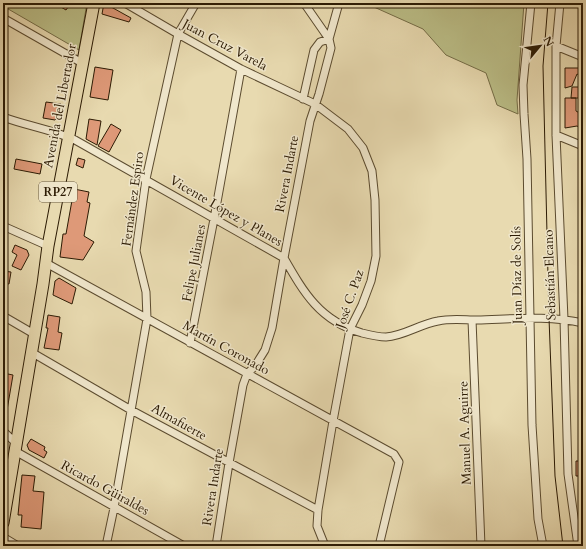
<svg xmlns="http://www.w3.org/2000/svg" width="586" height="549" font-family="Cardo,serif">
	<rect width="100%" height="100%" fill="#e8dab0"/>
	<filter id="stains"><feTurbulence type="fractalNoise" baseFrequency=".005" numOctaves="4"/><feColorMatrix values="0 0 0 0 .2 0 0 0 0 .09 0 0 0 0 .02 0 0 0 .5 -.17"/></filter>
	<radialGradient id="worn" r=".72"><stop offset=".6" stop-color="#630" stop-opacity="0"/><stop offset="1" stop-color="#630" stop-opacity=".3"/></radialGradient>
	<path fill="#bbbe87" stroke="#746c46" d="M 3,3 L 87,3 L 79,50 L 3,6 Z
		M 365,3 L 524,3 L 517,100 L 518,114 L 497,105 L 486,73 L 446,55 L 423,29 Z"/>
	<path fill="#de9978" stroke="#2c1b04" d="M 54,3 L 71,3 L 66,10 Z
		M 104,3 L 131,18 L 129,22 L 102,14 Z
		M 95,67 L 113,70 L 108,100 L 90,97 Z
		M 565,68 L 581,68 L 583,69 L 583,77 L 577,74 L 572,86 L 565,88 Z
		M 572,87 L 583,87 L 583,98 L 571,98 Z
		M 565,98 L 576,98 L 576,111 L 583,115 L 583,129 L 577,126 L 565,128 Z
		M 46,102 L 61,104 L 58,117 L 55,120 L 43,118 Z
		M 89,119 L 101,121 L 97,145 L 86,139 Z
		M 111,124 L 121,130 L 109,152 L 98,146 Z
		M 78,158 L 85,160 L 83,168 L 76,165 Z
		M 16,159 L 42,164 L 40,174 L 14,169 Z
		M 74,189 L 89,192 L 87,202 L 90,203 L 84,236 L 94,242 L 83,260 L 60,257 L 63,234 L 66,234 Z
		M 15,245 L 27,250 L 29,255 L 21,270 L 12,266 L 17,255 L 12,252 Z
		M 3,271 L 11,272 L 9,284 L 3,283 Z
		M 59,278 L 76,288 L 72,304 L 53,295 L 55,281 Z
		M 48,315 L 60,317 L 58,332 L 62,333 L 59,350 L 44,348 L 48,328 L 46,328 Z
		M 3,373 L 13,375 L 6,416 L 3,415 Z
		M 31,439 L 45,447 L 44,450 L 47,452 L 44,458 L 29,450 L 27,445 Z
		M 576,461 L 583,461 L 583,476 L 576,476 Z
		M 22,475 L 35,476 L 33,491 L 44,492 L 41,529 L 21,527 L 22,515 L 18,515 Z"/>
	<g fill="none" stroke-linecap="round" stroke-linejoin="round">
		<g stroke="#5b4b2f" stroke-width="9">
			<path id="street" d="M 125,3 L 178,34 L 241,69 L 315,104 L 348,129 L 363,148 L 372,171 L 375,200 L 376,256 L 371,281 L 362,305 L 350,329 L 333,421 L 318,510 L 317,526 L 325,546
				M 304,3 L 329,39
				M 531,3 L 523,85 L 524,114 L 527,159 L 532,425 L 538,519 L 543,546
				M 560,3 L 556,46 L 556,135 L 564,319 L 568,474 L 578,546
				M 3,18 L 82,63
				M 556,46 L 583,57
				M 303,99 L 314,50 L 320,42 L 329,39
				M 3,117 C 27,126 51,129 75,140 L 284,258 C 304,293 320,321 362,333 C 370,335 378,337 386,337 C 404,336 420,324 438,321 C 451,318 465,320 477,320 C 513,319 548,315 583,323
				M 556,135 L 583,146
				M 3,226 L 48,246
				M 46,263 L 394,454 L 399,462 L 379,546
				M 3,316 L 34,334
				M 472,320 L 481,546
				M 190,343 L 214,219 L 241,69
				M 31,352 L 131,410 L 318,510
				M 3,431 L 16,443
				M 15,451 L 184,546
				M 3,537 L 18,546
				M 106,546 L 114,508 L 147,319 L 146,292 L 136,251 L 146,179 L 178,34 L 196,3
				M 216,546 L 229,463 L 243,385 L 247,374 L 255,366 L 265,350 L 272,328 L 284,258 L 310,121 L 319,94 L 331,48 L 329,39 L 339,3"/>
		</g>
		<g stroke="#2c1b04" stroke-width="13">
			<path id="primary" d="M 3,523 L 43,284 L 48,246 L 94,3"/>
		</g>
		<use href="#street" stroke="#f0e7cc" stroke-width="7"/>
		<use href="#primary" stroke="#e8dab0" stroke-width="11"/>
		<path stroke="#2c1b04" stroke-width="1" d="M 548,3 L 543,66 L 549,318 L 555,476 L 563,546"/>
	</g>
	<g text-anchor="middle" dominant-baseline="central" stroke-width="3" stroke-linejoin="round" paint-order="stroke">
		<rect fill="#f0e7cc" stroke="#675840" stroke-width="1" x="39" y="182" width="38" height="20" rx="3"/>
		<g font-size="12" font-weight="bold" fill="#2c1b04">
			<text x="58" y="192">RP27</text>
		</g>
		<g font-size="13" fill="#2c1b04" stroke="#f0e7cc">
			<text transform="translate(225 45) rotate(28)">Juan Cruz Varela</text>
			<text transform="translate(60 106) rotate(-79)">Avenida del Libertador</text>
			<text transform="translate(287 174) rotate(-79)">Rivera Indarte</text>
			<text transform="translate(133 199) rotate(-82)">Fernández Espiro</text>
			<text transform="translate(226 211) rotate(30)">Vicente López y Planes</text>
			<text transform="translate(194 263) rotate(-79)">Felipe Julianes</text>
			<text transform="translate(517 275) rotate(-91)">Juan Díaz de Solís</text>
			<text transform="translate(550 275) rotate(-92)">Sebastián Elcano</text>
			<text transform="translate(350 299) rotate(-71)">José C. Paz</text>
			<text transform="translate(226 348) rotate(29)">Martín Coronado</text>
			<text transform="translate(179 422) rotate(29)">Almafuerte</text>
			<text transform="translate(465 433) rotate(-92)">Manuel A. Aguirre</text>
			<text transform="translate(213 487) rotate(-81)">Rivera Indarte</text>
			<text transform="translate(105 488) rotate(29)">Ricardo Güiraldes</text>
		</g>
	</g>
	<rect width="586" height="549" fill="none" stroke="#e8dab0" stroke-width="16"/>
	<rect x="4" y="4" width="578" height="541" fill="none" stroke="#2c1b04" stroke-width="2"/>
	<rect x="8" y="8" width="570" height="533" fill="none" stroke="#2c1b04"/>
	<g transform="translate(540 46) rotate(61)" stroke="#f0e7cc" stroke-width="3" paint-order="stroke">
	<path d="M0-3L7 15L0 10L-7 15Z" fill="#2c1b04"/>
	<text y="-6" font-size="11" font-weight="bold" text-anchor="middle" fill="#2c1b04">N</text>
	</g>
	<rect width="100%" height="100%" filter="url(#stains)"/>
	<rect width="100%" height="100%" fill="url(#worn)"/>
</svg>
